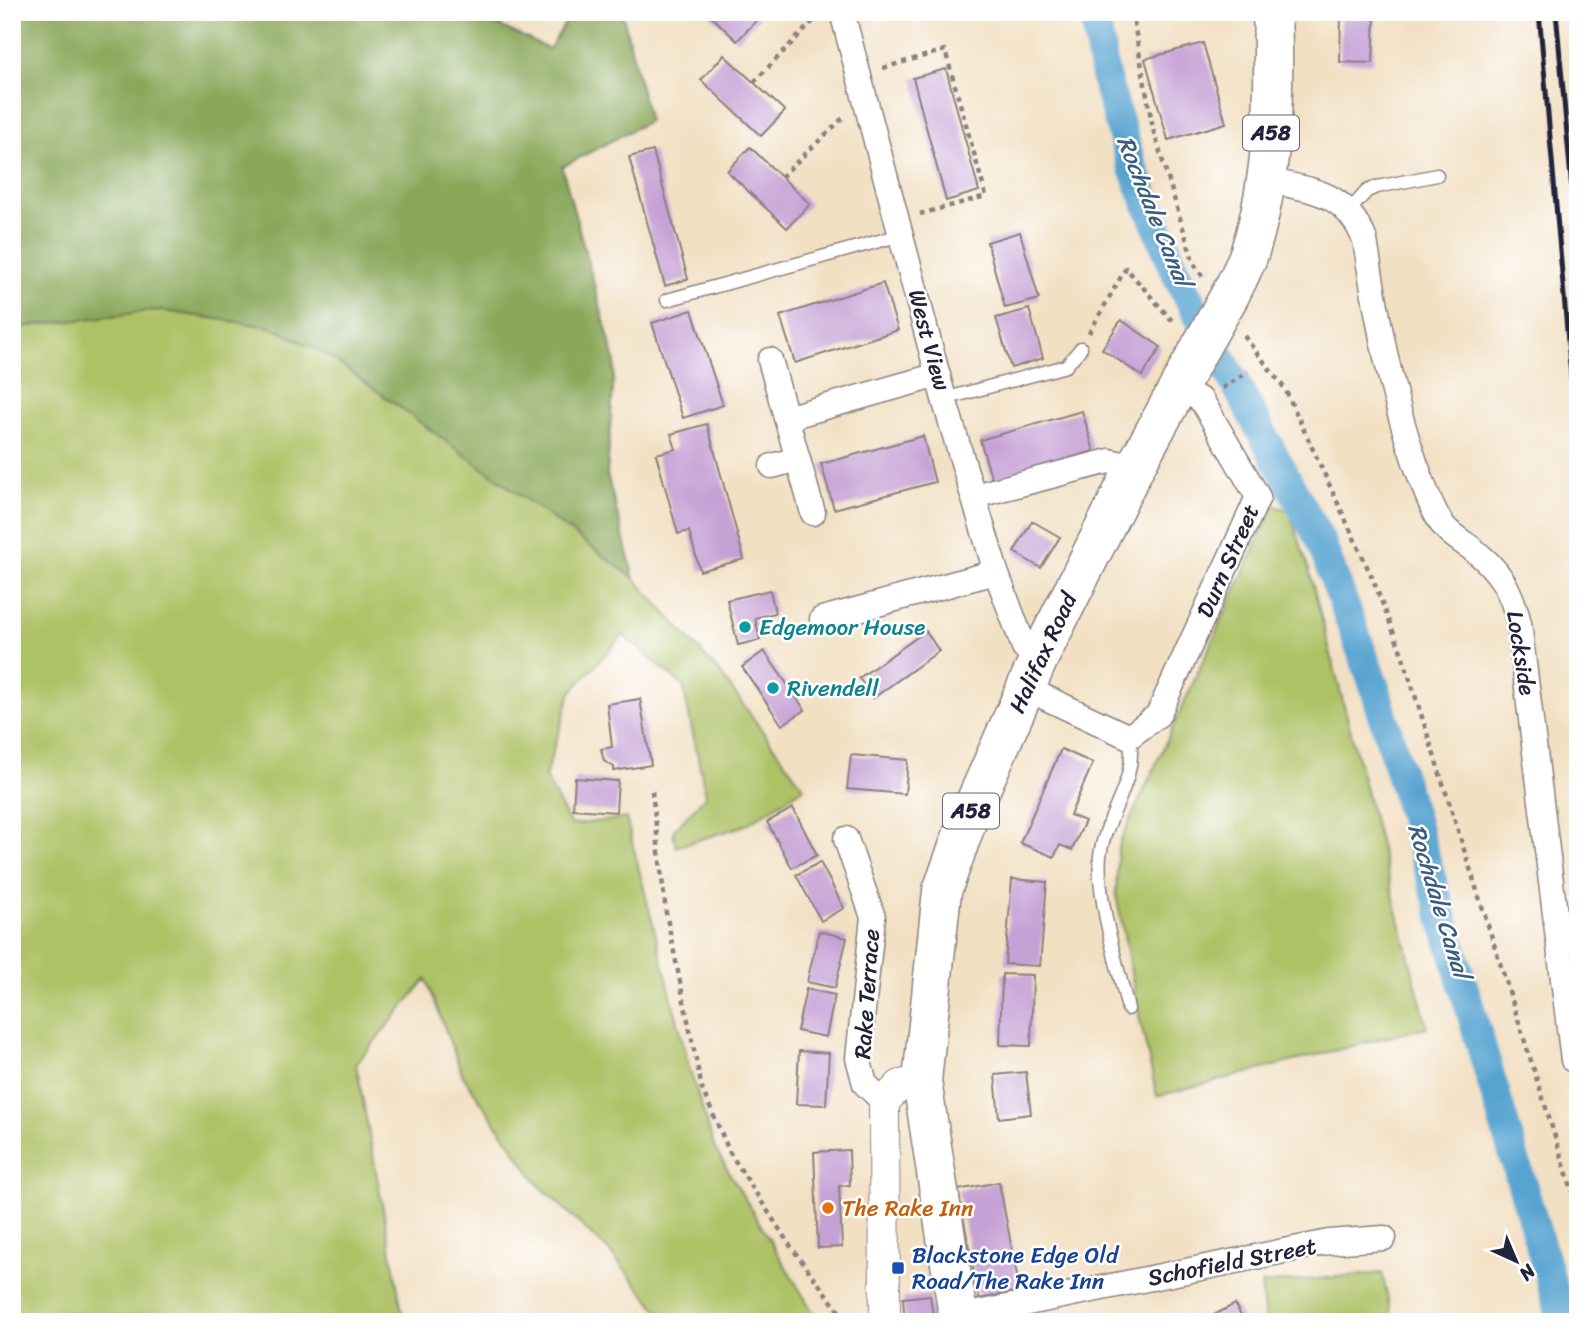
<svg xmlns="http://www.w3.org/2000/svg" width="1590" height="1334" font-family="Sriracha,sans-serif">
	<rect width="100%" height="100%" fill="#fff"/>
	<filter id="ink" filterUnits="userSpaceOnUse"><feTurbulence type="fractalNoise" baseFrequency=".0143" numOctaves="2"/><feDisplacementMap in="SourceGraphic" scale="14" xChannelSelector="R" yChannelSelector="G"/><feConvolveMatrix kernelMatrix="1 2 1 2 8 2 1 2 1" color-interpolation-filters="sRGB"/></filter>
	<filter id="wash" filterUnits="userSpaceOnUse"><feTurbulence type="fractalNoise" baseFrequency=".00686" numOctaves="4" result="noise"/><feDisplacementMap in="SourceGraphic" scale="28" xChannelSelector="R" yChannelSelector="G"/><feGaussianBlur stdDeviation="1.57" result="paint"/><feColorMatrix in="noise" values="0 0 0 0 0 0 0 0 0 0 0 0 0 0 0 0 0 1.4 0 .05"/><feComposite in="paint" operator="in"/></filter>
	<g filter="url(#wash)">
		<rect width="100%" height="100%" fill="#f2e0c3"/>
		<path fill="#adc165" stroke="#687250" stroke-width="2" d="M 158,310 L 271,327 L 325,353 L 634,578 L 720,673 L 804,788 L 746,825 L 676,847 L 673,831 L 706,796 L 683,686 L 623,635 L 571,692 L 545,777 L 571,825 L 626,818 L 690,1070 L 715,1149 L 819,1322 L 668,1322 L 609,1251 L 539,1185 L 463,1076 L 426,979 L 356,1064 L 404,1322 L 12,1322 L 12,328 Z
			M 1274,506 L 1289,510 L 1309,570 L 1427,1027 L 1157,1096 L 1140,1020 L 1116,893 L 1118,847 Z
			M 1382,1273 L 1393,1322 L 1265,1322 L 1261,1284 Z"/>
		<path fill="#8aa75a" stroke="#56644a" stroke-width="2" d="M 12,12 L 470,12 L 549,49 L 572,12 L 622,12 L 649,121 L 562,167 L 615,361 L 607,474 L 634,578 L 325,353 L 271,327 L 158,310 L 12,328 Z"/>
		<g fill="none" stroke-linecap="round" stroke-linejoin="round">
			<path stroke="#58a4d1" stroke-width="30" d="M 1094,12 L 1105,76 L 1132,166 L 1180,282 L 1320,540 L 1374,685 L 1563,1322"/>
		</g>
		<g id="blocks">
			<path fill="#c6a1d5" d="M 707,12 L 752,12 L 759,18 L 737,41 Z
				M 1341,16 L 1375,18 L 1373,63 L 1340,62 Z
				M 1203,43 L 1226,123 L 1168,140 L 1145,59 Z
				M 724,55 L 785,111 L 761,136 L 701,80 Z
				M 946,69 L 979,191 L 946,201 L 913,78 Z
				M 750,147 L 810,204 L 787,228 L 727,171 Z
				M 653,151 L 688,279 L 665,286 L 629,157 Z
				M 1020,232 L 1039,299 L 1005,308 L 987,242 Z
				M 883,283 L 898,330 L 795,363 L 780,316 Z
				M 1029,309 L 1043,358 L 1011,368 L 996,318 Z
				M 692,310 L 723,405 L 683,418 L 652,323 Z
				M 1121,320 L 1161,347 L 1142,376 L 1102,349 Z
				M 1082,411 L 1094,451 L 992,480 L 980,440 Z
				M 707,424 L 744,559 L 700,571 L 689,531 L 678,534 L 656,454 L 676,449 L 671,434 Z
				M 923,436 L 935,482 L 834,509 L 821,464 Z
				M 1032,521 L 1060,537 L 1041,568 L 1014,552 Z
				M 770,590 L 775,613 L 755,618 L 760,640 L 738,645 L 727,600 Z
				M 926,631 L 939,651 L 873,698 L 859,678 Z
				M 764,651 L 805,710 L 782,725 L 742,667 Z
				M 640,699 L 651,765 L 614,771 L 614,767 L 604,761 L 601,749 L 612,747 L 607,704 Z
				M 1061,749 L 1093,763 L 1070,815 L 1085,821 L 1072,850 L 1060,845 L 1054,857 L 1020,843 Z
				M 851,755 L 908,760 L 905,794 L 847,789 Z
				M 575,778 L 618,781 L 616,812 L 573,809 Z
				M 793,808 L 817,855 L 792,868 L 767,822 Z
				M 820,862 L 844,908 L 821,921 L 796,875 Z
				M 1012,879 L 1047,882 L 1040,966 L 1005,964 Z
				M 819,931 L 847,938 L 835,988 L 807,982 Z
				M 1002,974 L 1033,975 L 1031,1046 L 1000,1045 Z
				M 806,989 L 835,995 L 826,1037 L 797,1031 Z
				M 799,1051 L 829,1053 L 826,1105 L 796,1104 Z
				M 1026,1072 L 1031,1114 L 999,1118 L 995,1075 Z
				M 849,1150 L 850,1185 L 839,1186 L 842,1247 L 818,1248 L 814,1152 Z
				M 999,1182 L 1020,1291 L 979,1299 L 958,1190 Z
				M 930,1295 L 934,1322 L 905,1322 L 903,1298 Z
				M 1235,1304 L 1244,1322 L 1200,1322 Z"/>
		</g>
	</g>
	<g filter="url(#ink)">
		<use href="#blocks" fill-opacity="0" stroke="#8a817f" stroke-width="2"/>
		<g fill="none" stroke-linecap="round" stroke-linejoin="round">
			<g stroke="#8a817f" stroke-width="15">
				<path id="service" d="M 1349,211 L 1367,191 L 1377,187 L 1437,175
					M 667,300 L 901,235
					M 944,399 L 1066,366 L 1081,348
					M 1128,1009 C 1118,967 1096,896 1100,856 C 1105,816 1140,777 1129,737"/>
			</g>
			<g stroke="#8a817f" stroke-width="27">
				<path id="minor" d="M 842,12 L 944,399 L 996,572 L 1024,647 L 1039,658
					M 1266,180 C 1313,191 1344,190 1365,240 C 1377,317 1390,392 1416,465 C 1423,484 1431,508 1442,524 C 1449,534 1461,541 1471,548 C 1499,569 1511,589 1519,623 L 1573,1060
					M 770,360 L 813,513
					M 786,418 L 938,375
					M 772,466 L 798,459
					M 974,496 L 1109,461 L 1135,467
					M 822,619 L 996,572
					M 1025,688 L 1129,737 L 1158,715 L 1258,497 L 1202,401 L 1180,387
					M 846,839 L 873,917 L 858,1058 L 865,1084 L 884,1102
					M 958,1317 L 1329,1242 L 1384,1238"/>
			</g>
			<g stroke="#8a817f" stroke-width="32">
				<path id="tertiary" d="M 885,1322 L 884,1102 L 900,1085 L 922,1081"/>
			</g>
			<g stroke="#8a817f" stroke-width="41">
				<path id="primary" d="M 1230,295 C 1237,281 1245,266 1250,251 C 1274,175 1275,92 1272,12
					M 959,1322 L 922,1081 L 942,891 L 969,816 L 1039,658 L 1135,467 L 1201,346"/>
			</g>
			<path stroke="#8a817f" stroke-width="4.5" stroke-dasharray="5 5" stroke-linecap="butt" d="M 1132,12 L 1153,129 L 1194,264 L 1203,277
				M 883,68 L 945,50 L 986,196 L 920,214
				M 754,82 L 816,18
				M 781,177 L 844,117
				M 1089,333 L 1126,268 L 1175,324
				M 1244,336 L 1285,389 L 1372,577 L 1402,654 L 1578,1209
				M 1222,388 L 1248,372
				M 652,791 L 666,913 L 702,1089 L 730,1153 L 789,1244 L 847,1322"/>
			<use href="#service" stroke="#fff" stroke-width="12"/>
			<use href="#minor" stroke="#fff" stroke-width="24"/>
			<use href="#tertiary" stroke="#fff" stroke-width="30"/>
			<use href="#primary" stroke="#fff" stroke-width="38"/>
			<path stroke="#22223b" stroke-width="5" d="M 1539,12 L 1578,455
				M 1556,12 L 1578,257"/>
			<g stroke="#8a817f" stroke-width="41" stroke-linecap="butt">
				<path id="primary-bridge" d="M 1201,346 L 1230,295"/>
			</g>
			<use href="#primary-bridge" stroke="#fff" stroke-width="38"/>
		</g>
	</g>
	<g fill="#0f9aa8" stroke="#fff" stroke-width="2.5">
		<circle cx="745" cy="627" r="7"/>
		<circle cx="773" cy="688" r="7"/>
	</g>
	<circle fill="#e8710a" stroke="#fff" stroke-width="2.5" cx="828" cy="1208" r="7"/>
	<rect fill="#1a4fb4" stroke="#fff" stroke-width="2.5" x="891" y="1261" width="14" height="14" rx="3.5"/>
	<g text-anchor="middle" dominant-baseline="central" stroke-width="5" stroke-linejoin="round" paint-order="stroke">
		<g fill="#fff" stroke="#646476" stroke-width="2">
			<rect x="1243" y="115.5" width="56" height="35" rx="5"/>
			<rect x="943" y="793.5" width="56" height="35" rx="5"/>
		</g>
		<g font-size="21" font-weight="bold" fill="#22223b">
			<text x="1271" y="133">A58</text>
			<text x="971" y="811">A58</text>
		</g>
		<g font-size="23" fill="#22223b" stroke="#fff">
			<text transform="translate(929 340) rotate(75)">West View</text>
			<text transform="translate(1228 561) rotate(-66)">Durn Street</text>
			<text transform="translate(1043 653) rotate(-65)">Halifax Road</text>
			<text transform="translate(1521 653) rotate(81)">Lockside</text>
			<text transform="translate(867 994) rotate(-86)">Rake Terrace</text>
			<text transform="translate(1232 1262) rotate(-11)">Schofield Street</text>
		</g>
		<g font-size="23" fill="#0d838f" stroke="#fff" text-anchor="start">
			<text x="759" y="627">Edgemoor House</text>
			<text x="787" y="688">Rivendell</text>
		</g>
		<g font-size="23" fill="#c56008" stroke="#fff" text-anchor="start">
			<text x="842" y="1208">The Rake Inn</text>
		</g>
		<g font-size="23" fill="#164399" stroke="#fff" text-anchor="start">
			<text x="912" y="1255">Blackstone Edge Old<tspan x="912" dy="26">Road/The Rake Inn</tspan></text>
		</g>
		<g font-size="24" font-style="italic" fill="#3a5c7e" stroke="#fff">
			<text transform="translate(1154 211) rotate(68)">Rochdale Canal</text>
			<text transform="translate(1439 901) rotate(73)">Rochdale Canal</text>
		</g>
	</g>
	<rect width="1590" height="1334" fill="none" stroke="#fff" stroke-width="42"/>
	<g transform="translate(1516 1261) rotate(136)" stroke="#ffffff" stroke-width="5" paint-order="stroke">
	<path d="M0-5L12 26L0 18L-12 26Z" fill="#22223b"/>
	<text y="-10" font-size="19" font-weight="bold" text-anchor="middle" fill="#22223b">N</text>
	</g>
</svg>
